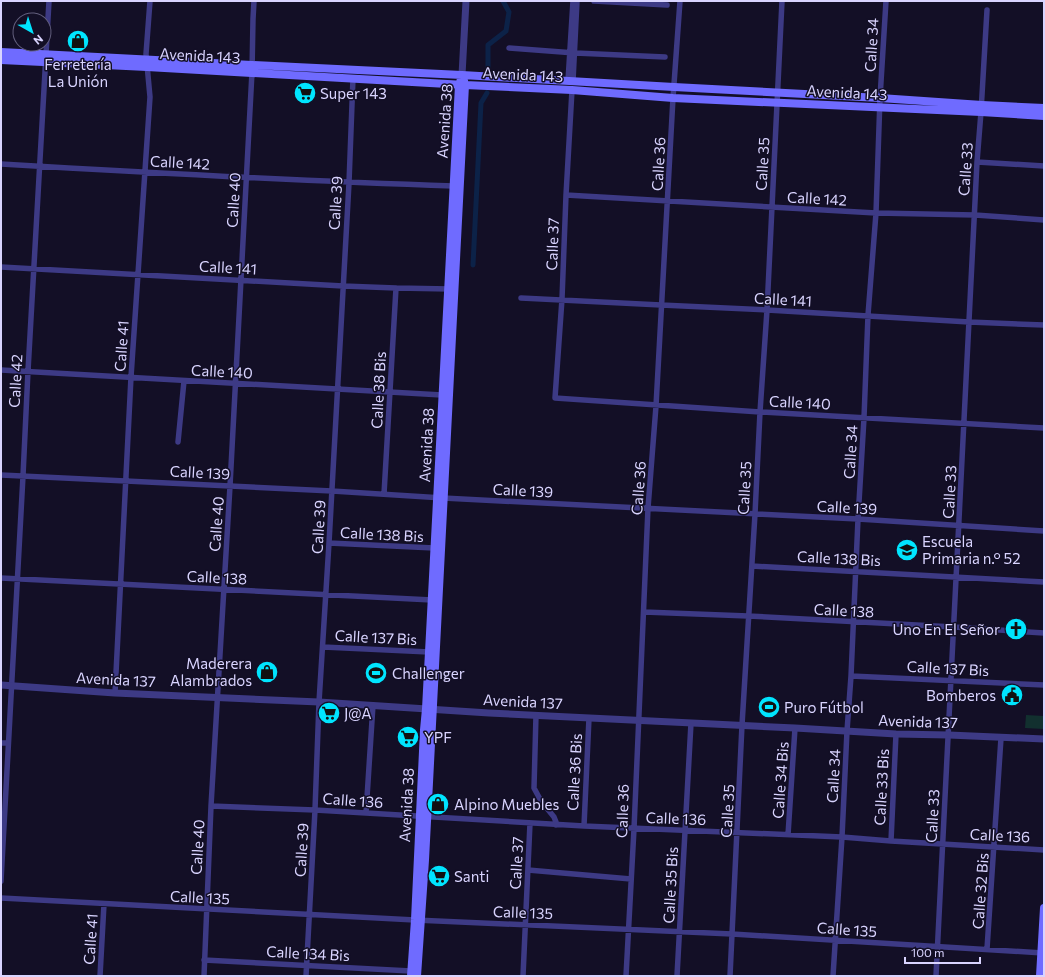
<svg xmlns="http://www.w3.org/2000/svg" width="1045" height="977" font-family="Commissioner,sans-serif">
	<rect width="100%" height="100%" fill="#130f26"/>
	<path fill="#12302f" d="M 1026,715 L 1044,716 L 1044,729 L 1025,728 Z"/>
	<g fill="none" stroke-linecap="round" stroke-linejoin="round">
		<path stroke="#0c2248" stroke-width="5" d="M 488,69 L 488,45 L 506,31 L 509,12 L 503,1
			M 473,265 L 481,103 L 487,93"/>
		<path stroke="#3d3a85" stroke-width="5.5" d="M 594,1 L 667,5
			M 509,48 L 575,53 L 665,57
			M 568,81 L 573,1
			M 573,81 L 577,1
			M 572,90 L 566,195 L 562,299 L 555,398 L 760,412 L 1044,428
			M 977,162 L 1044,166
			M 1,164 C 152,173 303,181 454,186
			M 566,195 L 876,213 L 975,215 L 1044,220
			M 1,267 L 343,286 L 396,288 L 450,289
			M 521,298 L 661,305 L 767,310 L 969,322 L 1044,325
			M 1,370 L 442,395
			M 178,442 L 184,381
			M 1,475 L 332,491 L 443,498 L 858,519 L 1044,531
			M 384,494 L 396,288
			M 329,543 L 434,548
			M 752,566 L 1044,582
			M 1,578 L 432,600
			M 644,612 L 748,616 L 954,627 L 1044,633
			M 323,647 L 429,652
			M 851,676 L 1044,685
			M 115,693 L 131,377 L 150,97 L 146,54 L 150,1
			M 536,715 L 534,788 L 541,801 L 554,817 L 556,822 L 556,825
			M 1,743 L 8,743
			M 211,806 L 315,810 L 584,826 L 842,837 L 891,841 L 1044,850
			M 366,813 L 373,705
			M 584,826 L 589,718
			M 788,835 L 795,728
			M 891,841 L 896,734
			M 528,870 L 631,879
			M 1,881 L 23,476 L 28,371 L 49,1
			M 1,898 L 415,920 L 732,934 L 1043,953
			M 987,949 L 1001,738
			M 204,960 L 411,971
			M 100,976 L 104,904
			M 204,976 L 211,806 L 230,486 L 252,72 L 253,19 L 254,1
			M 306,976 L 315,810 L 319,702 L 329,543 L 349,183 L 353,78
			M 523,976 L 530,823
			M 626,976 L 634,829 L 648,508 L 656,406 L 673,98 L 680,1
			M 677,976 L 691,723
			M 730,976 L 742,725 L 755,514 L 760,412 L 767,310 L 782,1
			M 833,976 L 842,837 L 847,731 L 851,676 L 858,519 L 864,418 L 868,315 L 876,213 L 880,98 L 886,1
			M 936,976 L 977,162 L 981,112 L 987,10"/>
		<path stroke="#3d3a85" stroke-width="7" d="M 462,75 L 466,1
			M 1,685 L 115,693 L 319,702 L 489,713 L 795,728 L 896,734 L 949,735 L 1044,739"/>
		<path stroke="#6f6bff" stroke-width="8" d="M 1,52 L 252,65 L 462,75 L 674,87 L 880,98 L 982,105 L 1044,108
			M 1,60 L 147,67 L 465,85 L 572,90 L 673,98 L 981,112 L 1044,116
			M 411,976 L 415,920 L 424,730 L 426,709 L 459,85 L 461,79
			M 417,976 L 425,860 L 465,85 L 464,81
			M 1040,976 L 1044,908"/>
	</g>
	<defs>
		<g id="shop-disc" transform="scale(1.15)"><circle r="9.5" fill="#00e5ff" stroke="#130f26"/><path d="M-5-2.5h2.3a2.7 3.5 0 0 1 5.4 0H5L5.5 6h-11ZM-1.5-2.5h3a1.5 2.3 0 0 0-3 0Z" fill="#111"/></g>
		<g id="supermarket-disc" transform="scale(1.15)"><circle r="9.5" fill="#00e5ff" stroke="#130f26"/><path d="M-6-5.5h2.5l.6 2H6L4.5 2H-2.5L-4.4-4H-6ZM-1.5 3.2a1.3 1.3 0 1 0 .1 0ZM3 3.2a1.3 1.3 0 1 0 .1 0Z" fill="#111"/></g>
		<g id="school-disc" transform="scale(1.15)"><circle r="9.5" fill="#00e5ff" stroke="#130f26"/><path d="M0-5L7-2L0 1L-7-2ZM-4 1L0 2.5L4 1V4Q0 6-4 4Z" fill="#111"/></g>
		<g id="church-disc" transform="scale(1.15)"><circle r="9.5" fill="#00e5ff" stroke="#130f26"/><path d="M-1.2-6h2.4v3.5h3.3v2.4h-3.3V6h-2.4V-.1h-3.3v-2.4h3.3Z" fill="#111"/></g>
		<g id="stadium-disc" transform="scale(1.15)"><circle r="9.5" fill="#00e5ff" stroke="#130f26"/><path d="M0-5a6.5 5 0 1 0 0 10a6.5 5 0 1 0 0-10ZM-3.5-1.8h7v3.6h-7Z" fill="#111"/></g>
		<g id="civic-disc" transform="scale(1.15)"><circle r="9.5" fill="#00e5ff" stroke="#130f26"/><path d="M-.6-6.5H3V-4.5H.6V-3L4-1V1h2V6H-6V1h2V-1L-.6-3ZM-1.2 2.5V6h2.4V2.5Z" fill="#111"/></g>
	</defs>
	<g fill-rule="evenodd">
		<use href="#shop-disc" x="78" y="41"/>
		<use href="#supermarket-disc" x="305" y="93"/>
		<use href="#school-disc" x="907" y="550"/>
		<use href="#church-disc" x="1016" y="629"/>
		<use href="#shop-disc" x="267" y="672"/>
		<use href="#stadium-disc" x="376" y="673"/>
		<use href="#civic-disc" x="1012" y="695"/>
		<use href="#stadium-disc" x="769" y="707"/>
		<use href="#supermarket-disc" x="329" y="713"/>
		<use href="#supermarket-disc" x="408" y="737"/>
		<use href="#shop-disc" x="438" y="804"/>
		<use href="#supermarket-disc" x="439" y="876"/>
	</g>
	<g text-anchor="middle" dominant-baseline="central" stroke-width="3" stroke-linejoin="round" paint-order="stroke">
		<g font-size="15" fill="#d9d4ff" stroke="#130f26">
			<text transform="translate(871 45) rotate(-87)">Calle 34</text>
			<text transform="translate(200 55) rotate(3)">Avenida 143</text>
			<text transform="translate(523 74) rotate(3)">Avenida 143</text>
			<text transform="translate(847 92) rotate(3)">Avenida 143</text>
			<text transform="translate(444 121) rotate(-86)">Avenida 38</text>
			<text transform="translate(180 162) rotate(3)">Calle 142</text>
			<text transform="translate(658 164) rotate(-87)">Calle 36</text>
			<text transform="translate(762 164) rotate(-87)">Calle 35</text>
			<text transform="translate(965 169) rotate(-86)">Calle 33</text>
			<text transform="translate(817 198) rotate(3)">Calle 142</text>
			<text transform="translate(233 200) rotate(-87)">Calle 40</text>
			<text transform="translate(335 203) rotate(-87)">Calle 39</text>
			<text transform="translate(552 244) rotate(-88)">Calle 37</text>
			<text transform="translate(228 267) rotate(3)">Calle 141</text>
			<text transform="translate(783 299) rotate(3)">Calle 141</text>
			<text transform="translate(121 346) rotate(-86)">Calle 41</text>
			<text transform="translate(222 371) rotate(3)">Calle 140</text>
			<text transform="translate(15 381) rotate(-87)">Calle 42</text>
			<text transform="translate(378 390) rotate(-87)">Calle 38 Bis</text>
			<text transform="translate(800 402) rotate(3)">Calle 140</text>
			<text transform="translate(426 445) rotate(-87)">Avenida 38</text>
			<text transform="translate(850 452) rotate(-87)">Calle 34</text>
			<text transform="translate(200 472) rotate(3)">Calle 139</text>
			<text transform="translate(638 488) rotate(-86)">Calle 36</text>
			<text transform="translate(744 488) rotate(-87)">Calle 35</text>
			<text transform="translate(523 490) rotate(3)">Calle 139</text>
			<text transform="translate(949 492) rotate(-87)">Calle 33</text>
			<text transform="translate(847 507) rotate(3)">Calle 139</text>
			<text transform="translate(216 524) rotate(-86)">Calle 40</text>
			<text transform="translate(318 527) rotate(-87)">Calle 39</text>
			<text transform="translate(382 534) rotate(3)">Calle 138 Bis</text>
			<text transform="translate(839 558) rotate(3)">Calle 138 Bis</text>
			<text transform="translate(217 577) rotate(3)">Calle 138</text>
			<text transform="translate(844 610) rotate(3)">Calle 138</text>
			<text transform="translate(376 637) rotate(3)">Calle 137 Bis</text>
			<text transform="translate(948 668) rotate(3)">Calle 137 Bis</text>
			<text transform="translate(116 679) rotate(3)">Avenida 137</text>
			<text transform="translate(523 701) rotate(3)">Avenida 137</text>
			<text transform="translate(918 721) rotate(2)">Avenida 137</text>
			<text transform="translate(574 772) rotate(-87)">Calle 36 Bis</text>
			<text transform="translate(833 776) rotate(-87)">Calle 34</text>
			<text transform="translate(780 780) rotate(-86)">Calle 34 Bis</text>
			<text transform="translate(881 787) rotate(-87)">Calle 33 Bis</text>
			<text transform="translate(353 800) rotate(4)">Calle 136</text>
			<text transform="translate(406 805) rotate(-87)">Avenida 38</text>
			<text transform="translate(622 811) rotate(-88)">Calle 36</text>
			<text transform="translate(727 811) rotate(-87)">Calle 35</text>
			<text transform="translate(932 816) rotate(-87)">Calle 33</text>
			<text transform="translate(676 818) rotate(2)">Calle 136</text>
			<text transform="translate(1000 835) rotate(3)">Calle 136</text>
			<text transform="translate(197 847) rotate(-87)">Calle 40</text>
			<text transform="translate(301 850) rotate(-87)">Calle 39</text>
			<text transform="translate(516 863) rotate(-87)">Calle 37</text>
			<text transform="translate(670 885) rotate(-87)">Calle 35 Bis</text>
			<text transform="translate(980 891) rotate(-86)">Calle 32 Bis</text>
			<text transform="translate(200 897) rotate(3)">Calle 135</text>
			<text transform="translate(523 912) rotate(2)">Calle 135</text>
			<text transform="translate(847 929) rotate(4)">Calle 135</text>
			<text transform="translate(90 939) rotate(-86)">Calle 41</text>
			<text transform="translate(308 953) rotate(3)">Calle 134 Bis</text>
		</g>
		<g font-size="15" fill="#d9d4ff" stroke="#130f26" text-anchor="start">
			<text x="78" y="64" text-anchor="middle">Ferretería<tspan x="78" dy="17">La Unión</tspan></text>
			<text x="320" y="93">Super 143</text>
			<text x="922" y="541">Escuela<tspan x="922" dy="17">Primaria n.° 52</tspan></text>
			<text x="1000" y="629" text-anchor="end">Uno En El Señor</text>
			<text x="252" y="663" text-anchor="end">Maderera<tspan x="252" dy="17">Alambrados</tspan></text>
			<text x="392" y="673">Challenger</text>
			<text x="996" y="695" text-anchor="end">Bomberos</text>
			<text x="784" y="707">Puro Fútbol</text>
			<text x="344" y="713">J@A</text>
			<text x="424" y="737">YPF</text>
			<text x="454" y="804">Alpino Muebles</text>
			<text x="454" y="876">Santi</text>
		</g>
	</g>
	<rect width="1045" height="977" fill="none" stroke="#d9d4ff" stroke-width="4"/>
	<g transform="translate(32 32) rotate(141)"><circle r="19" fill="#130f26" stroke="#625e7d"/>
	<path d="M0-3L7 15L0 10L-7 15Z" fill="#00e5ff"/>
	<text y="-6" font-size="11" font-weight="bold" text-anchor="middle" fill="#d9d4ff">N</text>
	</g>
	<path d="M905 957v6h75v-6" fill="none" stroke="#d9d4ff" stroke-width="2"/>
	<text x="911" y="957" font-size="12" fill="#d9d4ff" stroke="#130f26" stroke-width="3" paint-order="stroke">100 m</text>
</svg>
